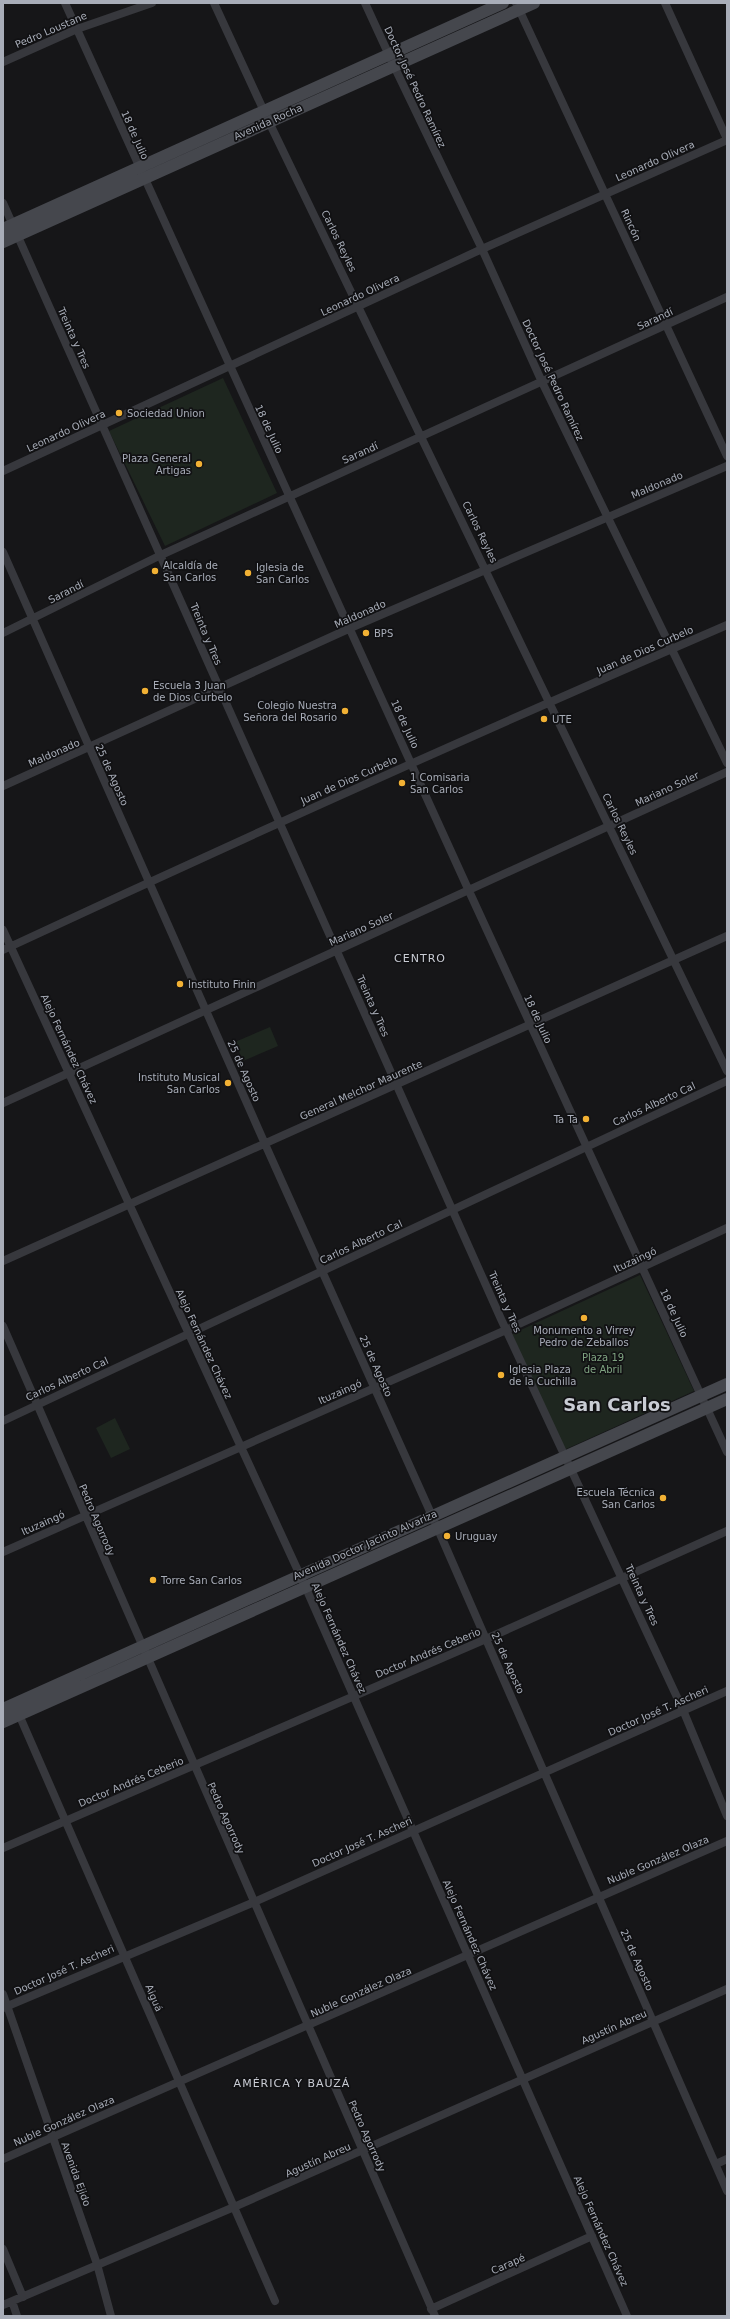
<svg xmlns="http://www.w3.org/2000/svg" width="730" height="2319" font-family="'DejaVu Sans',sans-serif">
	<rect width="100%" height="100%" fill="#161618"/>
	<path fill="#1e261f" d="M 223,378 L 277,493 L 165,546 L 109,431 Z
		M 270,1027 L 278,1046 L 243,1061 L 235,1042 Z
		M 640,1275 L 694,1391 L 564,1450 L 512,1334 Z
		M 115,1418 L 130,1449 L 111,1458 L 96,1428 Z"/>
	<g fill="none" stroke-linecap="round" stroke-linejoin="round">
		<path stroke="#37383d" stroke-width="8" d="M 65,3 L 469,891 L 727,1452
			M 214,3 L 269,122 L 727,1071
			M 365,3 L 394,66 L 482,249 L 542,382 L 727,763
			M 516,3 L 727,456
			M 665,3 L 727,139
			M 3,62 L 77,29 L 152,3
			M 3,203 L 501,1319 L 683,1710 L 727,1816
			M 3,471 L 482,249 L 727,140
			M 3,552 L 265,1144 L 437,1527 L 727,2191
			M 3,633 L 161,555 L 727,297
			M 3,786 L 355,626 L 727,466
			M 3,930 L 305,1586 L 627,2316
			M 3,950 C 243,838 484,730 727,625
			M 3,1103 L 727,772
			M 3,1261 L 727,936
			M 3,1326 C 145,1657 289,1987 435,2316
			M 3,1421 L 727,1081
			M 3,1552 L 506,1330 L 727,1228
			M 17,1710 L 275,2301
			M 3,1848 L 486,1639 L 727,1531
			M 3,1994 L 97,2264 L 111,2316
			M 3,2008 L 252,1903 L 727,1691
			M 3,2159 L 727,1841
			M 716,2164 L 727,2159
			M 3,2249 L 23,2297
			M 12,2301 L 17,2316
			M 3,2305 L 234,2207 L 727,1989
			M 431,2309 L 592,2236"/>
		<path stroke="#45474d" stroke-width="12" d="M 3,229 L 503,3
			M 3,242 L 534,3
			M 3,1709 L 727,1384
			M 3,1722 L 727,1399"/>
	</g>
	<g fill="#f2b134" stroke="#111113" stroke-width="1.5">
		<circle cx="119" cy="413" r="4"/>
		<circle cx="199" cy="464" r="4"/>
		<circle cx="155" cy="571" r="4"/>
		<circle cx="248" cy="573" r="4"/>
		<circle cx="366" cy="633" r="4"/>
		<circle cx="145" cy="691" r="4"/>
		<circle cx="345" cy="711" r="4"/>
		<circle cx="544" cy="719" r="4"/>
		<circle cx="402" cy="783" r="4"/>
		<circle cx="180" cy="984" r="4"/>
		<circle cx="228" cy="1083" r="4"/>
		<circle cx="586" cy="1119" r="4"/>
		<circle cx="584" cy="1318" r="4"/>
		<circle cx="501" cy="1375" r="4"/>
		<circle cx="663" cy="1498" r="4"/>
		<circle cx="447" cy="1536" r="4"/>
		<circle cx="153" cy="1580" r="4"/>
	</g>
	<g text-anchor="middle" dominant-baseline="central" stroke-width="3.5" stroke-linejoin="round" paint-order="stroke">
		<g font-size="10" fill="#a8adb8" stroke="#111113">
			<text transform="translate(51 30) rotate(-23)">Pedro Loustane</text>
			<text transform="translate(415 87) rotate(65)">Doctor José Pedro Ramírez</text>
			<text transform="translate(268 122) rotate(-24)">Avenida Rocha</text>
			<text transform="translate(135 135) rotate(66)">18 de Julio</text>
			<text transform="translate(655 161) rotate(-24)">Leonardo Olivera</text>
			<text transform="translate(631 225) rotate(65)">Rincón</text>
			<text transform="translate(339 241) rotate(64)">Carlos Reyles</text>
			<text transform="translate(360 295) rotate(-25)">Leonardo Olivera</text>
			<text transform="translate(655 319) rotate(-25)">Sarandí</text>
			<text transform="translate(74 338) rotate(66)">Treinta y Tres</text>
			<text transform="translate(553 380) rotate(65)">Doctor José Pedro Ramírez</text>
			<text transform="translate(269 429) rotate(65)">18 de Julio</text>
			<text transform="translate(66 431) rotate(-25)">Leonardo Olivera</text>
			<text transform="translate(360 453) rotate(-24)">Sarandí</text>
			<text transform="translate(657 485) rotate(-23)">Maldonado</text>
			<text transform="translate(480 532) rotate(64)">Carlos Reyles</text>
			<text transform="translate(66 592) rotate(-27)">Sarandí</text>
			<text transform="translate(360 614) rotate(-24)">Maldonado</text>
			<text transform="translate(206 634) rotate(67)">Treinta y Tres</text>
			<text transform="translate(645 650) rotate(-24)">Juan de Dios Curbelo</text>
			<text transform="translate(405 724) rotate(65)">18 de Julio</text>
			<text transform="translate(54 753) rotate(-24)">Maldonado</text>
			<text transform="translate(112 775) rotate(66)">25 de Agosto</text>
			<text transform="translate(349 780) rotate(-24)">Juan de Dios Curbelo</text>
			<text transform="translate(667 789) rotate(-25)">Mariano Soler</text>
			<text transform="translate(620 824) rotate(64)">Carlos Reyles</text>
			<text transform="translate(361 929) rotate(-24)">Mariano Soler</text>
			<text transform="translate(373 1006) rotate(66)">Treinta y Tres</text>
			<text transform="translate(538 1019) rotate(65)">18 de Julio</text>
			<text transform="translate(69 1049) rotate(65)">Alejo Fernández Chávez</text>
			<text transform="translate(244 1071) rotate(66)">25 de Agosto</text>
			<text transform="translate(361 1090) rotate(-24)">General Melchor Maurente</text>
			<text transform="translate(654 1104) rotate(-25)">Carlos Alberto Cal</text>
			<text transform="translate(361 1242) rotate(-25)">Carlos Alberto Cal</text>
			<text transform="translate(635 1260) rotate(-25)">Ituzaingó</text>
			<text transform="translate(505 1302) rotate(66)">Treinta y Tres</text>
			<text transform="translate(674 1313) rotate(65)">18 de Julio</text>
			<text transform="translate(204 1344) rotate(65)">Alejo Fernández Chávez</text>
			<text transform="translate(376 1366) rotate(66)">25 de Agosto</text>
			<text transform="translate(67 1379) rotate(-25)">Carlos Alberto Cal</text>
			<text transform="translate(340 1392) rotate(-24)">Ituzaingó</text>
			<text transform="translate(97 1520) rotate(67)">Pedro Agorrody</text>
			<text transform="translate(43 1523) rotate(-24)">Ituzaingó</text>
			<text transform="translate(365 1545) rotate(-24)">Avenida Doctor Jacinto Alvariza</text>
			<text transform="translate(642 1595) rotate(65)">Treinta y Tres</text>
			<text transform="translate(339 1638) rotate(66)">Alejo Fernández Chávez</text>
			<text transform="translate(428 1653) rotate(-23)">Doctor Andrés Ceberio</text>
			<text transform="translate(508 1663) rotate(66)">25 de Agosto</text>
			<text transform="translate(658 1711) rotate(-24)">Doctor José T. Ascheri</text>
			<text transform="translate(131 1782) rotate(-23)">Doctor Andrés Ceberio</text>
			<text transform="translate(226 1818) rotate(66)">Pedro Agorrody</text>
			<text transform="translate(362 1842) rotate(-24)">Doctor José T. Ascheri</text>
			<text transform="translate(658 1860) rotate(-23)">Nuble González Olaza</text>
			<text transform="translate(470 1935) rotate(66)">Alejo Fernández Chávez</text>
			<text transform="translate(637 1960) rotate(66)">25 de Agosto</text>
			<text transform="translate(64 1970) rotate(-24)">Doctor José T. Ascheri</text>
			<text transform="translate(361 1992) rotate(-24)">Nuble González Olaza</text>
			<text transform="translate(154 1998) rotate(67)">Aiguá</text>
			<text transform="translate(614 2027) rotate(-24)">Agustín Abreu</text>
			<text transform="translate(64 2121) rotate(-24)">Nuble González Olaza</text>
			<text transform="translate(367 2136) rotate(66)">Pedro Agorrody</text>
			<text transform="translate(318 2160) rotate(-24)">Agustín Abreu</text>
			<text transform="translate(76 2174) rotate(70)">Avenida Ejido</text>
			<text transform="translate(601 2231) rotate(66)">Alejo Fernández Chávez</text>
			<text transform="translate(508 2264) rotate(-24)">Carapé</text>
		</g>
		<g font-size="10" fill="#a8adb8" stroke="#111113" text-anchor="start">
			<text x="127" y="413">Sociedad Union</text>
			<text x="191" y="458" text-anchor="end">Plaza General<tspan x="191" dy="12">Artigas</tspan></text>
			<text x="163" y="565">Alcaldía de<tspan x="163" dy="12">San Carlos</tspan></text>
			<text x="256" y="567">Iglesia de<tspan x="256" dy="12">San Carlos</tspan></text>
			<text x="374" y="633">BPS</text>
			<text x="153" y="685">Escuela 3 Juan<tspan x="153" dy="12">de Dios Curbelo</tspan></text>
			<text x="337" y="705" text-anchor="end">Colegio Nuestra<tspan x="337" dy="12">Señora del Rosario</tspan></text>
			<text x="552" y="719">UTE</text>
			<text x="410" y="777">1 Comisaria<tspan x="410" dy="12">San Carlos</tspan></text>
			<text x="188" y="984">Instituto Finin</text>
			<text x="220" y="1077" text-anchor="end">Instituto Musical<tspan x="220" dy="12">San Carlos</tspan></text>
			<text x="578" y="1119" text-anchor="end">Ta Ta</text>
			<text x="584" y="1330" text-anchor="middle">Monumento a Virrey<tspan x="584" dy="12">Pedro de Zeballos</tspan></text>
			<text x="509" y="1369">Iglesia Plaza<tspan x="509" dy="12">de la Cuchilla</tspan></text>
			<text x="655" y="1492" text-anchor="end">Escuela Técnica<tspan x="655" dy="12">San Carlos</tspan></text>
			<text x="455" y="1536">Uruguay</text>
			<text x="161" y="1580">Torre San Carlos</text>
		</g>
		<g font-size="10" fill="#7fa381" stroke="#111113">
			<text x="603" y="1357">Plaza 19<tspan x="603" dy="12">de Abril</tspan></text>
		</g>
		<g font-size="11" letter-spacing="1" fill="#c9ccd4" stroke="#111113">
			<text x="420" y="958">CENTRO</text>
			<text x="292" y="2083">AMÉRICA Y BAUZÁ</text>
		</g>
		<g font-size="18" font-weight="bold" fill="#c9ccd4" stroke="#111113">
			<text x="617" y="1404">San Carlos</text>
		</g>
	</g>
	<rect width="730" height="2319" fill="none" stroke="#a8adb8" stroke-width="8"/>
</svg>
